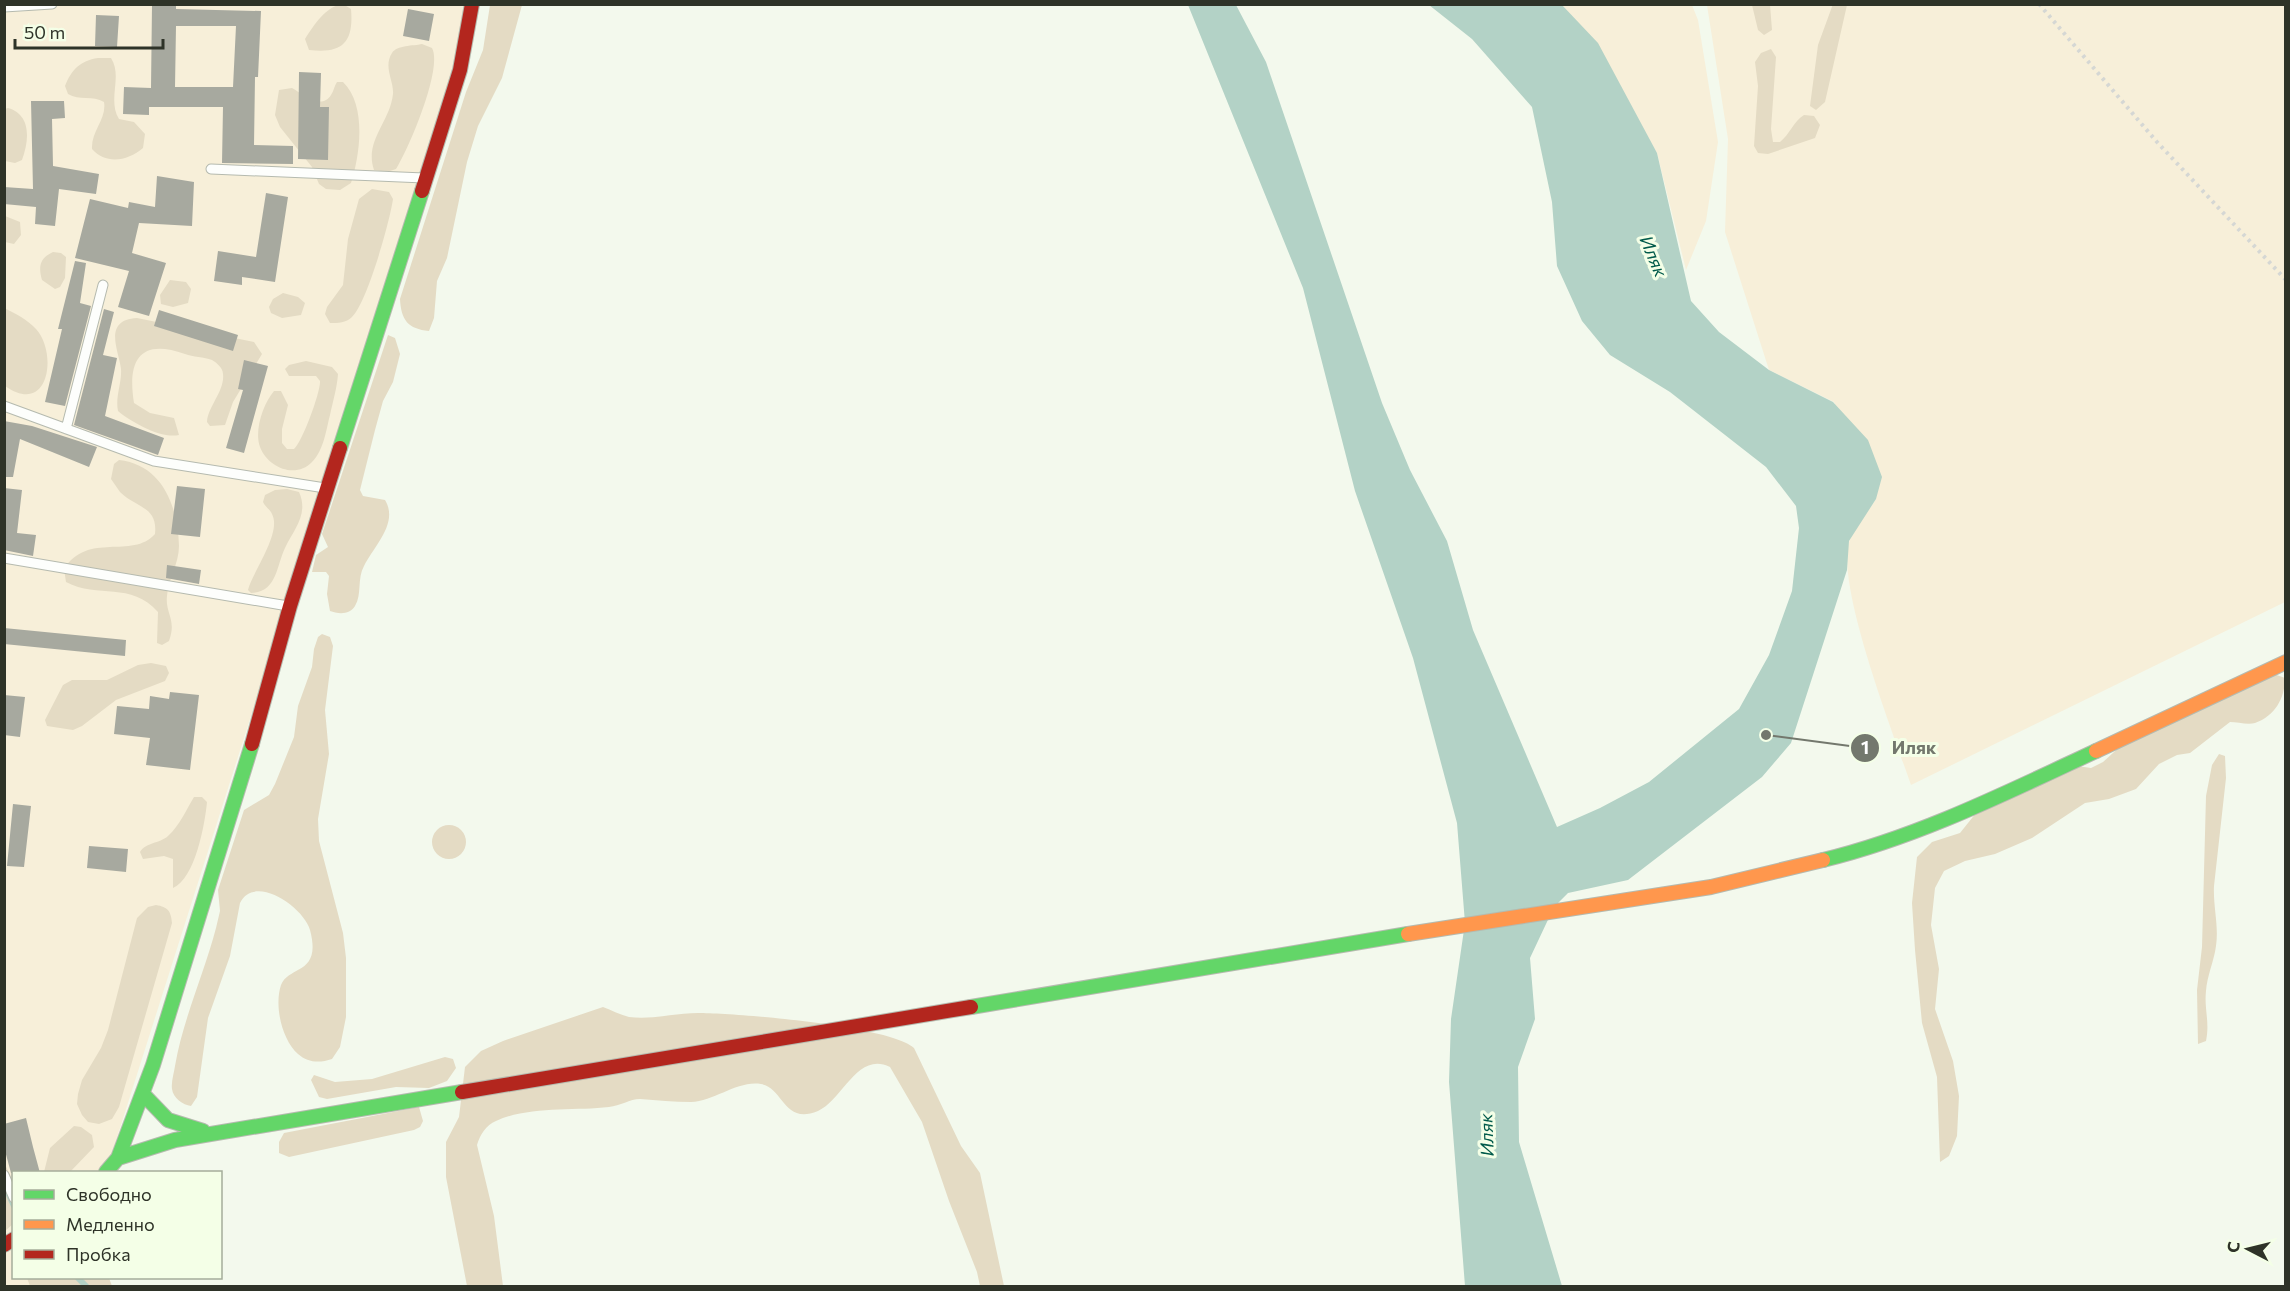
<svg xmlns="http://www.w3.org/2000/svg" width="2290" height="1291" font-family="Commissioner,sans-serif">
	<rect width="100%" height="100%" fill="#f3f9ed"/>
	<path fill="#f7efd9" d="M 5,5 L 477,5 L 106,1172 L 14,1172 L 14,1278 L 78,1278 L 86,1286 L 5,1286 Z
		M 1562,5 L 1692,5 L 1698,20 L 1718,142 L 1706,221 L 1686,270 L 1657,153 Z
		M 1707,5 L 2285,5 L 2285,602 L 1911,785 C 1894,735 1836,587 1849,542 C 1853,528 1868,512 1876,499 L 1834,402 L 1769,370 L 1725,232 L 1728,139 Z"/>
	<path fill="#e4dbc4" d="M 343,4 L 351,9 C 354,43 342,54 309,50 L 305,39 C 314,25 326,6 343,4 Z
		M 1833,4 L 1847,5 L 1825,102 L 1816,110 L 1810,106 L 1818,45 Z
		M 490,5 L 522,5 L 502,78 L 478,126 L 467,162 L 447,258 L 437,281 L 434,318 L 429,331 C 408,329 401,320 400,299 L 466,92 L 483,50 Z
		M 1752,5 L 1770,5 L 1772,30 L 1764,35 L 1758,30 Z
		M 422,44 L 432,48 C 443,68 409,148 396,169 L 387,172 L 374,170 C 364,141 390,122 393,94 C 394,81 383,67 392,53 C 397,45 413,46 422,44 Z
		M 1771,49 L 1776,57 L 1771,129 L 1773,142 L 1780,142 C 1790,134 1793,122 1804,115 L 1814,116 L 1820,125 L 1815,138 L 1768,154 L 1758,153 L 1754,146 L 1758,86 L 1755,62 L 1761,53 Z
		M 98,58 L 111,58 C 123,77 107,99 119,119 L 134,122 L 145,134 L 143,148 C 128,161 106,165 92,149 C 91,131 107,119 104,102 C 93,95 79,101 68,94 L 65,86 C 72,69 80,61 98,58 Z
		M 337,82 L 343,82 C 367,105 360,155 351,183 L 340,190 L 326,189 L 319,184 L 312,167 L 280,127 L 275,115 L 279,90 L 292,88 C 301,93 321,111 331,95 C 334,91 334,86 337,82 Z
		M 8,108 C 32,115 29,141 22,160 L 15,163 L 5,161 L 5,109 Z
		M 372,189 L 389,192 L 393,199 C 390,221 367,303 352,317 C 346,323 338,323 330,323 L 325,314 L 327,307 L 343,285 L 348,239 L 359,199 Z
		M 5,216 L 20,222 L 21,235 L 14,244 L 5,242 Z
		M 53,252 L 61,253 L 66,257 L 65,278 L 60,287 L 55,289 L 42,280 C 38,266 40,258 53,252 Z
		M 170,280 L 186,282 L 191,289 L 188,303 L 173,307 L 161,304 L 160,295 Z
		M 283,293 L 298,297 L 305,303 L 301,315 L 282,318 L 271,313 L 269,307 L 273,299 Z
		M 4,308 C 15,313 28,320 36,329 C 58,353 49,417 5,386 Z
		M 137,318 L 254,342 L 262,354 L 233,402 L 225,425 L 210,426 L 207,422 C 208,406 225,391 223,374 C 223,368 217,363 212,360 C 204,357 193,357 185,354 C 140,338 127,360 134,403 L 150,413 L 174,418 L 179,435 C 161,439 131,422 118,411 C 115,397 122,383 121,369 C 119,351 102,320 137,318 Z
		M 388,335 L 395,338 L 400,354 L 393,382 L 383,401 L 375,430 L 360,490 L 363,496 L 385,500 C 399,523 374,546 364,566 C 357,578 362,595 355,606 C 350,615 338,614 330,611 L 327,594 L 329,576 L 326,572 L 312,572 L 316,555 L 328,547 L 322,534 Z
		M 306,361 L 332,367 L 338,374 C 337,388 333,401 330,415 C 326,430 324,450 312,462 C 296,479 268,468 260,447 C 254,431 263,404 274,391 L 281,391 L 288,405 L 282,429 L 282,443 L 287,449 L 294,449 C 302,443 321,391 320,381 L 316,376 L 289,376 L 285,369 L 289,365 Z
		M 119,460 C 163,465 178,507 179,546 C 179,564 168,579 167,596 C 165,614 177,619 169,641 L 162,645 L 157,643 L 158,612 C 131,581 98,599 66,582 L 64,569 C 88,531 132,560 155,534 C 158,506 136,508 120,492 C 117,488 114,483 111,479 L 114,464 Z
		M 287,489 L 299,492 C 309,514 294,529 285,548 C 276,567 277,592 251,593 L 248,590 C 253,571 282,533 272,514 C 270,509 265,507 263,502 L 265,495 L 275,490 Z
		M 322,634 L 330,637 L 333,646 L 325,710 L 329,754 L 318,819 L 319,841 L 343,933 L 346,958 L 346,1017 L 340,1047 L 332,1059 C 320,1063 308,1063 298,1054 C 282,1040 274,1006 281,985 C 289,965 322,975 310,930 C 304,908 255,873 240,903 L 230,956 L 208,1018 L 197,1097 L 191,1106 C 183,1105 173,1098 172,1089 C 171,1082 174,1073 175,1066 C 183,1019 204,974 216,928 L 220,911 L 218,890 L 244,810 L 269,795 L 275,784 L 294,737 L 298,706 L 312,667 L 314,649 L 318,637 Z
		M 151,663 L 166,666 L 169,673 L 165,681 L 116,700 L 82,726 L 73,730 L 47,726 L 45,720 L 63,685 L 72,680 L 107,680 L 138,665 Z
		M 2274,674 L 2285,678 C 2285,698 2275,716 2255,723 C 2248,725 2237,722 2230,722 L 2190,753 L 2177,755 L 2159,764 L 2136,789 L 2109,799 L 2085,803 L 2032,838 L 1995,854 L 1965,861 L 1944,871 L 1935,888 L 1931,925 L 1939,969 L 1935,1009 L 1953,1061 L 1959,1096 L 1957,1136 L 1949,1156 L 1940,1162 L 1937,1077 L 1922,1023 L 1915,950 L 1912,903 L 1917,857 L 1932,842 L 1960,833 L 1976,813 L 2077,766 L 2091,768 L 2103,762 L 2124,743 Z
		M 2219,754 L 2225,756 L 2226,778 L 2214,886 C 2213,907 2219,925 2216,946 C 2214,961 2207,976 2206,991 C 2204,1009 2210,1022 2206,1041 L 2198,1044 L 2197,990 L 2202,947 L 2206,796 L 2212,765 Z
		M 194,797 L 202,797 L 207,802 C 205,824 195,879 173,888 L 173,859 L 164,856 L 143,859 L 140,852 C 146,842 159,844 168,836 C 180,825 186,810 194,797 Z
		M432 842a17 17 0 1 1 34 0a17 17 0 1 1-34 0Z
		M 156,905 C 168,907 171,911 172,923 L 119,1107 L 112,1119 L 99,1124 L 88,1122 L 82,1115 L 77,1104 L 78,1094 L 82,1080 L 101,1048 L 108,1030 L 137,918 L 148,907 Z
		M 603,1007 C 611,1010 621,1015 629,1017 C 652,1020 675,1013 698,1013 C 736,1013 890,1026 914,1048 L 961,1146 L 980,1173 L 1004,1286 L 980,1286 L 977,1272 L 949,1201 L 922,1122 L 890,1067 C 857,1051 843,1100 818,1111 C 783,1125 784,1088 761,1084 C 738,1080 715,1101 691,1102 C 674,1102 657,1100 640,1099 C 630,1099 620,1106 609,1107 C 575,1111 528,1106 496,1121 C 486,1125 480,1135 477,1145 L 494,1216 L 503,1286 L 467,1286 L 446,1177 L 446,1142 L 459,1117 L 465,1067 L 481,1051 L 503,1041 Z
		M 445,1057 L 453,1059 L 456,1068 L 447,1081 L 429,1088 L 396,1087 L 327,1099 L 319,1097 L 311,1080 L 314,1075 L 335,1082 L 372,1079 Z
		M 419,1107 L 423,1121 L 420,1127 L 414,1130 L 289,1157 L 279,1153 L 279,1142 L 284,1133 Z
		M 74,1126 L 81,1127 L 92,1135 L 94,1147 L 70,1172 L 44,1172 L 50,1148 Z
		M 4,1162 L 14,1184 L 13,1224 L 5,1231 Z
		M 27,1278 L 109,1278 L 112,1286 L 30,1286 Z"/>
	<path fill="#b3d2c6" d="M 1188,5 L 1236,5 L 1266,62 L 1382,403 L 1410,470 L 1447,541 L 1473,630 L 1557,827 L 1600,808 L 1649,782 L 1739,709 L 1769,655 L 1792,591 L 1799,528 L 1796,506 L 1766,467 L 1670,392 L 1610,355 L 1582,321 L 1557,266 L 1552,202 L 1532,107 L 1472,39 L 1429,5 L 1562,5 L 1598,43 L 1657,153 L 1691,301 L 1719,332 L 1769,370 L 1833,402 L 1868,440 L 1882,477 L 1876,499 L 1849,541 L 1847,570 L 1791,743 L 1762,777 L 1628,880 L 1568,893 L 1554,907 L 1530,958 L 1535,1019 L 1518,1067 L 1519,1142 L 1562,1286 L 1465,1286 L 1449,1082 L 1451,1019 L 1465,923 L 1457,823 L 1413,658 L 1355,491 L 1303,288 Z"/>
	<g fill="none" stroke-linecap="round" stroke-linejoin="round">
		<path stroke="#b3d2c6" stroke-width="6" d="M 9,1195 L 14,1206
			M 78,1278 L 86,1286"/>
	</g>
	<path fill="#a7a99f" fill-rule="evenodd" d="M 152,5 L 176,6 L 176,9 L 261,11 L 258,77 L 255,77 L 254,145 L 293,146 L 293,164 L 222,163 L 223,107 L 149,107 L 149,115 L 123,114 L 124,87 L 151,88 ZM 176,26 L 236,26 L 233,87 L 175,87 Z
		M 408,9 L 434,14 L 429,41 L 403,36 Z
		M 96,15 L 119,16 L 117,47 L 95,46 Z
		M 299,72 L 321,73 L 320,107 L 329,107 L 328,160 L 298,159 Z
		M 31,101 L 64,101 L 65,118 L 52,119 L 53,166 L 99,174 L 96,194 L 59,189 L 55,226 L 35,224 L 36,207 L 4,204 L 4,187 L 33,189 Z
		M 157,176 L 194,182 L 192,226 L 139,223 L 132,253 L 166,263 L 149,316 L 118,307 L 129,271 L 75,258 L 90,199 L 128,208 L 129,202 L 155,207 Z
		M 266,193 L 288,197 L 275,282 L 242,277 L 242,285 L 214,281 L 218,251 L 256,257 Z
		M 75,261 L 86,263 L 80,303 L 91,306 L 65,406 L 45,402 L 62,329 L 58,329 Z
		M 104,309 L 114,312 L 103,355 L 117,358 L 105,416 L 164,438 L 158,455 L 74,425 Z
		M 159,310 L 238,335 L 233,351 L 154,326 Z
		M 244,360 L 268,366 L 244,453 L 226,448 L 243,390 L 238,389 Z
		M 4,421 L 32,426 L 97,447 L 89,467 L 20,439 L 13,477 L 4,477 Z
		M 177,486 L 205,489 L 200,537 L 171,534 Z
		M 4,488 L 22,490 L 17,533 L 36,535 L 33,556 L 4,550 Z
		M 167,565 L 201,570 L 199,584 L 166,578 Z
		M 4,628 L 126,640 L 125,656 L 4,644 Z
		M 170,692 L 199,695 L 190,770 L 146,765 L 150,738 L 114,734 L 117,706 L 149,709 L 150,696 L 169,699 Z
		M 4,695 L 25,697 L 20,737 L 4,735 Z
		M 13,804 L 31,806 L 24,867 L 7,866 Z
		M 89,846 L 128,849 L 126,872 L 87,868 Z
		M 26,1118 L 33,1147 L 40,1173 L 11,1173 L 4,1147 L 4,1124 Z"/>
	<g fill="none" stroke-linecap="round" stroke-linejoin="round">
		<g stroke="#b5baaf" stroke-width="11">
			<path id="lane" d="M 4,7 L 52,4
				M 211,169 L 424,178
				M 4,406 L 154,461 L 325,488
				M 66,429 L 103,285
				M 4,558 L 288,606
				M 4,1175 L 14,1198"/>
		</g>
		<g stroke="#b5baaf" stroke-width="16">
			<path id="fast" d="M 340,448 L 422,191
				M 1823,860 C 1918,837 2008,792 2096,751
				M 971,1007 L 1408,934
				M 143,1094 L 168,1120 L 203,1131
				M 118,1158 L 175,1140 L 462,1092
				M 106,1172 L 118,1158 L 153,1065 L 252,744"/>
		</g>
		<g stroke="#b5baaf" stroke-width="16">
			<path id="slow" d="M 2096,751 L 2286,662
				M 1408,934 L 1711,887 L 1823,860"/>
		</g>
		<g stroke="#b5baaf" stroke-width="16">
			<path id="jam" d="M 422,191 L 460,70 L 472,4
				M 252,744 L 290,606 L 340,448
				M 462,1092 L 971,1007
				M 4,1245 L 14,1239"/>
		</g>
		<path stroke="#d5d7d4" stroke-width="4" stroke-dasharray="3 4.5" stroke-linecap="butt" d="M 2039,4 L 2157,142 L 2286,280"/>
		<use href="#lane" stroke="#fdfefc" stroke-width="9"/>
		<use href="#fast" stroke="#63d668" stroke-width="14"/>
		<use href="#slow" stroke="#ff974d" stroke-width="14"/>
		<use href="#jam" stroke="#b3261e" stroke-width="14"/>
	</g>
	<g text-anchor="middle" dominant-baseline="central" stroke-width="6" stroke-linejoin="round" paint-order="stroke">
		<g font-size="18" font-style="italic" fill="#005a4a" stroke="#f4ffe7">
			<text transform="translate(1654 256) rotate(67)">Иляк</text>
			<text transform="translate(1486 1135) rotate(-92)">Иляк</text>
		</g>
	</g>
	<path fill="none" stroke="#73786d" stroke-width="2" d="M1766 735L1865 748"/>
	<g fill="#73786d" stroke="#f4ffe7" stroke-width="2">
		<circle cx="1766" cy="735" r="6"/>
		<circle cx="1865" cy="748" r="15"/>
	</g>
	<g font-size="18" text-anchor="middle" font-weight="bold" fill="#fff">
		<text x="1865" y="754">1</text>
	</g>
	<g font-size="18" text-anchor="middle" font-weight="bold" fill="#73786d" stroke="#f4ffe7" stroke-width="6" stroke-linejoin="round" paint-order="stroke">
		<text x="1914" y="754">Иляк</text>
	</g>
	<rect width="2290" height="1291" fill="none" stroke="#2e3328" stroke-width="12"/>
	<rect x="12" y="1171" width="210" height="108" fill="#f4ffe7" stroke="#a5ad9b" stroke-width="1.5"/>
	<rect x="24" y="1190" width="30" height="9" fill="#63d668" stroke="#a5ad9b" stroke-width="1.5"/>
	<text x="66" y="1201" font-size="18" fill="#2e3328">Свободно</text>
	<rect x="24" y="1220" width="30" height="9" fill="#ff974d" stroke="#a5ad9b" stroke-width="1.5"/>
	<text x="66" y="1231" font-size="18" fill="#2e3328">Медленно</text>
	<rect x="24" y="1250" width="30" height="9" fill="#b3261e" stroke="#a5ad9b" stroke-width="1.5"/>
	<text x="66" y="1261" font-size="18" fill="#2e3328">Пробка</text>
	<g transform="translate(2248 1249) rotate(277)" stroke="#f4ffe7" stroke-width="4.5" paint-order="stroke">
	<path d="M0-4.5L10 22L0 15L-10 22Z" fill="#2e3328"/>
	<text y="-9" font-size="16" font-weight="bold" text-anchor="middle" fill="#2e3328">С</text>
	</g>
	<path d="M15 39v9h148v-9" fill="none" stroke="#2e3328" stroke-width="3"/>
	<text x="24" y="39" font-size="18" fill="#2e3328" stroke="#f4ffe7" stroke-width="4.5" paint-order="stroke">50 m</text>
</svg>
